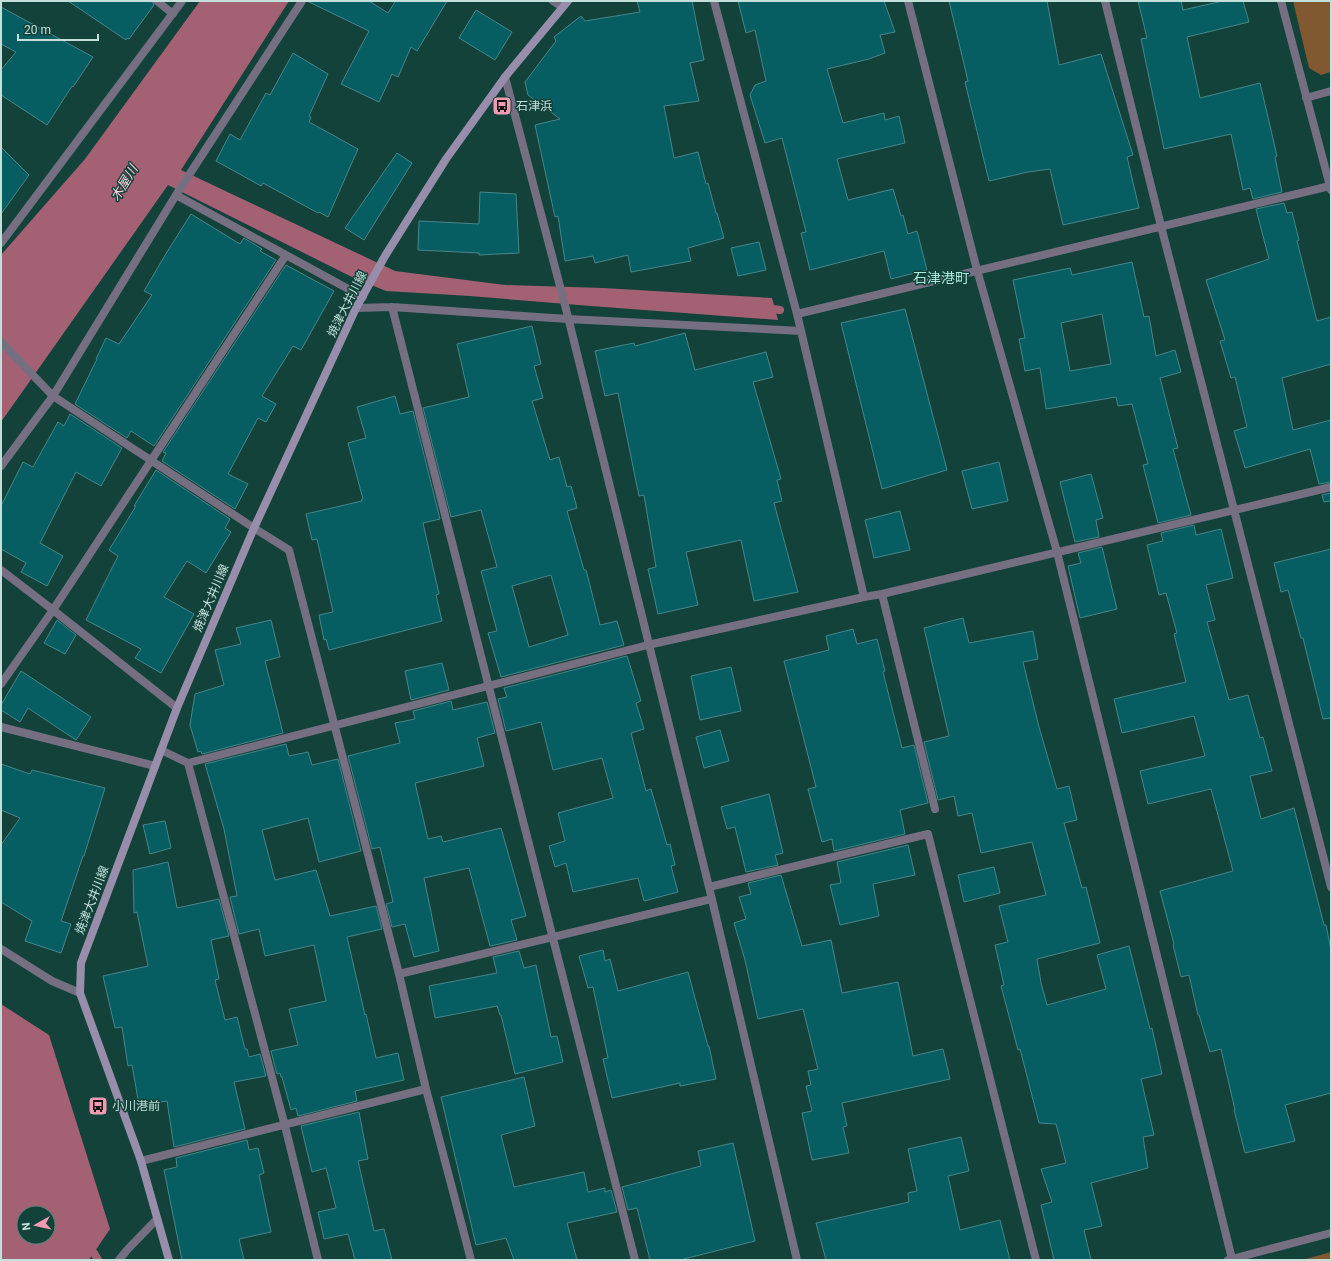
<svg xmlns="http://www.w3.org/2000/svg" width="1332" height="1261" font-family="Roboto,'Noto Sans JP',sans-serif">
	<rect width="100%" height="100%" fill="#13423b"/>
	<path fill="#825831" d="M 1293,1 L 1331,1 L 1331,72 L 1321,75 L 1309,68 Z
		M 1331,1252 L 1331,1260 L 1302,1260 Z"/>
	<path fill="#a46174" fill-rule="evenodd" d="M 200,1 L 289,1 L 181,170 L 395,271 L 505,285 L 603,288 L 772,298 L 778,320 L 591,306 L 470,296 L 386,291 L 352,277 L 168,185 L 1,422 L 1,255 L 85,159 Z
		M 1,1004 L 49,1035 L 110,1229 L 89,1260 L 1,1260 ZM 24,1213 L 48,1213 L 48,1237 L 24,1237 Z"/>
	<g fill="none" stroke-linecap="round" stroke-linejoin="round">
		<path stroke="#a46174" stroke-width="8" d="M 765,308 L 780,310
			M 94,1253 L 98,1260"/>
	</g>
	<path fill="#065d62" stroke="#47868a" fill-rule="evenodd" d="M 68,1 L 152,1 L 154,5 L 129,39 L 127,38 L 126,40 Z
		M 307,1 L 369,1 L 388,13 L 395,2 L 393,1 L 447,1 L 417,51 L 411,47 L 398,77 L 392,74 L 379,102 L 341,84 L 369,31 Z
		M 637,1 L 692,1 L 704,60 L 690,63 L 699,101 L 664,106 L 674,158 L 698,152 L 706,184 L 708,183 L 716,213 L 717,213 L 724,238 L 688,248 L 691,261 L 631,272 L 628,255 L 595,263 L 593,256 L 565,261 L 558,216 L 555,217 L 535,125 L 560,119 L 528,95 L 525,82 L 556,41 L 554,37 L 581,16 L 585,21 L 640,12 Z
		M 738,1 L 884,1 L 895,32 L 880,35 L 885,53 L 869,59 L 827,69 L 843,123 L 884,113 L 885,120 L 899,116 L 905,143 L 837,159 L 848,200 L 893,189 L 901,216 L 903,215 L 908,234 L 917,231 L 927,270 L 891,279 L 884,251 L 810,270 L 801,233 L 806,232 L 782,138 L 765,143 L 750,95 L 755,85 L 766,81 L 755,30 L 746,33 Z
		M 949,1 L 1047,1 L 1059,65 L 1101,54 L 1133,155 L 1127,157 L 1139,208 L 1063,225 L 1050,169 L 1028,172 L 989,181 L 965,82 L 968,81 Z
		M 1138,1 L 1181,1 L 1183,10 L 1223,1 L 1243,1 L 1249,22 L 1187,37 L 1200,98 L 1260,83 L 1277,156 L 1275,157 L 1282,192 L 1253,199 L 1250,188 L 1243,190 L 1231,134 L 1164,149 L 1141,39 L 1147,38 Z
		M 1,7 L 93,57 L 73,87 L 72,86 L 47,125 L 1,95 L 1,70 L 16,52 L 1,44 Z
		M 476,10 L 512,32 L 495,60 L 459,38 Z
		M 293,53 L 328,74 L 309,116 L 311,117 L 309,122 L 358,149 L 328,217 L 319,212 L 318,213 L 263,183 L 261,186 L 216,161 L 230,134 L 240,140 L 266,93 L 270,95 Z
		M 1,147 L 29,175 L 1,214 Z
		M 397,153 L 412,163 L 364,240 L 345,228 Z
		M 480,192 L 516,194 L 519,253 L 479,255 L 479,253 L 418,250 L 419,221 L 479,224 Z
		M 1284,203 L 1287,213 L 1292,212 L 1299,240 L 1297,241 L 1317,321 L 1331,317 L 1331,364 L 1282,378 L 1293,430 L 1331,420 L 1331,482 L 1319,484 L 1310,449 L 1245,468 L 1234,431 L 1247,427 L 1235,377 L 1231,378 L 1220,341 L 1225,340 L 1206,280 L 1269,259 L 1256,209 Z
		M 191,214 L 240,244 L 244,238 L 262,249 L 260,251 L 276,260 L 154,446 L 131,431 L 127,438 L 75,404 L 97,359 L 96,359 L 106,338 L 119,344 L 152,295 L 144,291 L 167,252 Z
		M 759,242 L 766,270 L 738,276 L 731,248 Z
		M 1132,262 L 1144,317 L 1149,316 L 1156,356 L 1175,350 L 1181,372 L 1160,378 L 1178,448 L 1173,449 L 1191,515 L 1158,523 L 1143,465 L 1148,464 L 1132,404 L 1118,406 L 1116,397 L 1046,409 L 1040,368 L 1025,371 L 1019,339 L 1025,338 L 1013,280 L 1070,268 L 1072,275 ZM 1102,314 L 1111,364 L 1070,371 L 1061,323 Z
		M 286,265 L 334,291 L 301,350 L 293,346 L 262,396 L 276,404 L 266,422 L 258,418 L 228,474 L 248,484 L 235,509 L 162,461 L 166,453 L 163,452 Z
		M 905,309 L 947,470 L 882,489 L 841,323 Z
		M 532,326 L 541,364 L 534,366 L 543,398 L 532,401 L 550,460 L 559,457 L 567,487 L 571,486 L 577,508 L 567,511 L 584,570 L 586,570 L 600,625 L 617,621 L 624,645 L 501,677 L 488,633 L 497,631 L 481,571 L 497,567 L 481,510 L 451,517 L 423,408 L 469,397 L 457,344 ZM 551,575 L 568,635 L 529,647 L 512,586 Z
		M 685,333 L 695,370 L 766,352 L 773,377 L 753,382 L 781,479 L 777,480 L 782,501 L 774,503 L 798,592 L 754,601 L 741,540 L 686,552 L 698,605 L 658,614 L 648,569 L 656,567 L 644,495 L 639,496 L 618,393 L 605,396 L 595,351 L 634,343 L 635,346 Z
		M 395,396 L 400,414 L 413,411 L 440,519 L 423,523 L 439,594 L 436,595 L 442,621 L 329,650 L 326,639 L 324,640 L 319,615 L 333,612 L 317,539 L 312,540 L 306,514 L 362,501 L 361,500 L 363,499 L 348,443 L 366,438 L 357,407 Z
		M 70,414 L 122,448 L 101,486 L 76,472 L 40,543 L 63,556 L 47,586 L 21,572 L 26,563 L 1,549 L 1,506 L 23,462 L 33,467 L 58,422 L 64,426 Z
		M 999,462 L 1008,501 L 972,509 L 962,471 Z
		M 156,470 L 230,519 L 225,528 L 231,532 L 206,573 L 187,561 L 164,597 L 194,614 L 161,673 L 135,658 L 141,649 L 86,620 L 118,556 L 109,550 L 136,506 L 134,506 Z
		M 1091,474 L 1103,518 L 1096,520 L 1099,537 L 1075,542 L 1060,482 Z
		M 1331,493 L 1331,501 L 1324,502 L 1322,495 Z
		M 900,511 L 910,550 L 874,558 L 865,520 Z
		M 1194,525 L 1196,535 L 1221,529 L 1233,578 L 1206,585 L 1215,620 L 1207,622 L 1229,700 L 1248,695 L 1260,738 L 1263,737 L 1272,771 L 1250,776 L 1261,819 L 1294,808 L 1324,925 L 1326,925 L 1331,950 L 1331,1093 L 1285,1105 L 1295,1141 L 1245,1153 L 1234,1110 L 1235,1110 L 1221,1049 L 1210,1052 L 1199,1015 L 1198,1015 L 1189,975 L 1181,977 L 1173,945 L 1174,944 L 1160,891 L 1233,871 L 1211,789 L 1148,804 L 1140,771 L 1205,756 L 1194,716 L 1122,733 L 1114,699 L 1186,682 L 1174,634 L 1177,633 L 1166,593 L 1159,595 L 1147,545 L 1163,541 L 1161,533 Z
		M 1102,547 L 1117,609 L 1080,618 L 1068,566 L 1081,563 L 1078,553 Z
		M 1331,549 L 1331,718 L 1323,719 L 1303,638 L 1301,638 L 1288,590 L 1281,592 L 1274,563 Z
		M 963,618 L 969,643 L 1033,631 L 1038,659 L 1023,662 L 1039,727 L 1057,789 L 1069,786 L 1077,820 L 1064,823 L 1082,888 L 1086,887 L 1100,943 L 1037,959 L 1041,983 L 1047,1005 L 1106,989 L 1097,955 L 1129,946 L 1150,1029 L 1152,1028 L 1162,1074 L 1141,1079 L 1154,1135 L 1143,1137 L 1148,1168 L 1091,1183 L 1102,1226 L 1084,1230 L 1091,1260 L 1054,1260 L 1041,1205 L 1052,1202 L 1041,1169 L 1066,1163 L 1056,1124 L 1039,1123 L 1020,1049 L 1018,1050 L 1001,986 L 1004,985 L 995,945 L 1008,942 L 999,906 L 1046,895 L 1032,842 L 981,853 L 972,813 L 958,816 L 954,796 L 938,800 L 924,742 L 949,736 L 924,628 Z
		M 57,620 L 76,635 L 65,654 L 44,643 Z
		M 271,620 L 280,657 L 265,661 L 283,733 L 202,754 L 201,751 L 198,752 L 190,725 L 195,694 L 224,685 L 215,650 L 241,644 L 236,628 Z
		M 853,629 L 857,644 L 877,639 L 885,671 L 883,672 L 902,748 L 914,745 L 928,803 L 900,810 L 905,834 L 834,851 L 832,839 L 822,842 L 808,789 L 816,787 L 784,661 L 829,650 L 826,636 Z
		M 627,656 L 641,701 L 636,703 L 644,729 L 631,733 L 646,791 L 651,789 L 667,845 L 670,844 L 675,865 L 671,866 L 678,892 L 644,901 L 638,878 L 573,892 L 566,863 L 555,867 L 549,846 L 565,841 L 558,813 L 613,798 L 602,758 L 553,770 L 541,722 L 506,731 L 498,699 L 507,697 L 504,688 Z
		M 442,663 L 449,690 L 411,700 L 405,671 Z
		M 731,667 L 741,711 L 700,720 L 691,676 Z
		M 21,671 L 91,717 L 76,740 L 28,708 L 20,722 L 1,710 L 1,705 Z
		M 451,701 L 453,710 L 487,702 L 495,733 L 477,738 L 484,766 L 415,783 L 428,839 L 441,836 L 443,842 L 501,828 L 526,916 L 511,920 L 517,940 L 490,946 L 469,868 L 424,878 L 439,951 L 414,957 L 405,924 L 392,927 L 386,904 L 393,902 L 380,847 L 372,849 L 348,756 L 400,743 L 395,723 L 415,719 L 413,711 Z
		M 720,730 L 729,761 L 704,768 L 696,737 Z
		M 286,744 L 289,756 L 308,752 L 312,765 L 338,759 L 361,851 L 319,862 L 308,818 L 262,830 L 275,880 L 316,870 L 330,916 L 376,906 L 382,929 L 347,937 L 365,1015 L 366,1014 L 376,1058 L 398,1053 L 404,1080 L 355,1091 L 357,1101 L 298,1116 L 296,1108 L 291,1110 L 282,1077 L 281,1077 L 280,1073 L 277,1074 L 271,1051 L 298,1045 L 289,1009 L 326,1001 L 314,945 L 265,956 L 259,929 L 239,934 L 230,897 L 237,896 L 224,829 L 205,764 Z
		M 1,764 L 30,774 L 32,770 L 105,788 L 84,856 L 83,856 L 61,921 L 71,924 L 61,953 L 25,941 L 32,921 L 1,902 L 1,845 L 20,818 L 1,810 Z
		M 769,794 L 783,853 L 775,855 L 778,865 L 746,872 L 735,827 L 727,829 L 721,807 Z
		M 165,821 L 171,848 L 150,854 L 143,825 Z
		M 908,845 L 915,875 L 873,884 L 879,916 L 840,925 L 830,885 L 841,883 L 837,862 Z
		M 168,862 L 177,908 L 219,899 L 229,936 L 211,940 L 219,979 L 215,980 L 225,1020 L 237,1017 L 245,1049 L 247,1049 L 249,1057 L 260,1054 L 266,1076 L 234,1082 L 245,1129 L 174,1147 L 167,1101 L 139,1105 L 132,1065 L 128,1066 L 122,1027 L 115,1028 L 103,976 L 148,966 L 137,912 L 134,913 L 133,870 Z
		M 994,867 L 1000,893 L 964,902 L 958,875 Z
		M 781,875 L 802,946 L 831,940 L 842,993 L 898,982 L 913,1056 L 943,1049 L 950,1079 L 842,1103 L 847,1126 L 843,1127 L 849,1153 L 812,1160 L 802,1113 L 812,1111 L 806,1086 L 811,1085 L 808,1071 L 818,1069 L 803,1009 L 758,1019 L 745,960 L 734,923 L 746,919 L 739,897 L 751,894 L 748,883 Z
		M 603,950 L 605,961 L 610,959 L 618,991 L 688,972 L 708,1046 L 709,1046 L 716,1079 L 680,1086 L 680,1083 L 612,1098 L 603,1059 L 608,1058 L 593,987 L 588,988 L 579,956 Z
		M 519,951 L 524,968 L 536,965 L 551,1037 L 557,1036 L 563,1062 L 515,1074 L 501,1015 L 500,1015 L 497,1006 L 435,1018 L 429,986 L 497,973 L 493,957 Z
		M 524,1077 L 535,1126 L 501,1135 L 514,1187 L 584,1172 L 588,1192 L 605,1188 L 605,1192 L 611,1190 L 617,1212 L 567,1223 L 577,1260 L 514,1260 L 506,1238 L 476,1245 L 441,1097 Z
		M 359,1112 L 368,1159 L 358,1161 L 374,1231 L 384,1229 L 392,1260 L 355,1260 L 348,1234 L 324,1239 L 318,1212 L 336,1208 L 326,1168 L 312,1172 L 301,1126 Z
		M 961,1137 L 969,1171 L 948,1176 L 960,1230 L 1000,1220 L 1010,1260 L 826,1260 L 816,1223 L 909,1202 L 908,1193 L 917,1191 L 908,1149 Z
		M 247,1140 L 249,1150 L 258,1148 L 264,1173 L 259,1175 L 271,1232 L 239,1239 L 244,1260 L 182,1260 L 164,1170 L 177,1167 L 176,1158 Z
		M 733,1143 L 755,1241 L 680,1260 L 650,1260 L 637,1208 L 628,1210 L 622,1187 L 701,1166 L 698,1151 Z"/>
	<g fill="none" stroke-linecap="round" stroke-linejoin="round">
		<path stroke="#766f82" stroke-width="8" d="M 157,1 L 173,14
			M 553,1 L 562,7
			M 714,1 L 797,314 L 864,597
			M 908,1 L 977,270 L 1057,552 L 1232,1259
			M 1105,1 L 1161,226 L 1331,887
			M 1281,1 L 1331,190
			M 505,77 L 566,309 L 709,887 L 797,1260
			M 1306,98 L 1331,91
			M 176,195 L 363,297
			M 1,243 L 182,1
			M 392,307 L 635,1260
			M 356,308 L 392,307 L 568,319 L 801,331
			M 797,314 L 1330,186
			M 1,342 L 53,396 L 254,528 L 289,550 L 399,974 L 426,1089 L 471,1260
			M 1,466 L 53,396 L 176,195 L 302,1
			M 1,570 L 53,610 L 286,255
			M 882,594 L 935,809
			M 1,684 L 53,610 L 177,708
			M 1,727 L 155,766
			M 161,750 L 188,763 L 648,645 L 864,597 L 882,594 L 1331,487
			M 188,763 L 285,1126 L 318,1260
			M 709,887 L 928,834 L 1036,1260
			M 1,949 L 52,981 L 80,993
			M 399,974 L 711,899
			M 141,1161 L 426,1089
			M 119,1260 L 127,1250 L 157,1219"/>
		<path stroke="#766f82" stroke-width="8" d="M 1228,1260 L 1331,1233"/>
		<path stroke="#988daa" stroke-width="8" d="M 169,1260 L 141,1161 L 80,993 L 81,963 L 177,708 L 254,528 L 356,308 L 385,256 L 446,159 L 505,77 L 568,1"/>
	</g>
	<defs>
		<g id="bus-square" transform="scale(1)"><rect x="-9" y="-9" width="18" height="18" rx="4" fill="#f19ab2" stroke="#13423b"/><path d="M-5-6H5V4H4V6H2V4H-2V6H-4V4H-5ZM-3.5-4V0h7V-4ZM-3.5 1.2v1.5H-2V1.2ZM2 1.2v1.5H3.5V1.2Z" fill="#111"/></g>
	</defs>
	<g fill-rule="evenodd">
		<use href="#bus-square" x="502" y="106"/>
		<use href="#bus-square" x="98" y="1106"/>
	</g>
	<g text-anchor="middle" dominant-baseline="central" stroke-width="3" stroke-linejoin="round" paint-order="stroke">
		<g font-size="12" fill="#c2e0d9" stroke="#13423b" text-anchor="start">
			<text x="516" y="106">石津浜</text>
			<text x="112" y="1106">小川港前</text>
		</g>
		<g font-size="12" fill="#c2e0d9" stroke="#13423b">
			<text transform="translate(347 304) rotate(-63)">焼津大井川線</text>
			<text transform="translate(211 598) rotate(-67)">焼津大井川線</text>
			<text transform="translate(92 900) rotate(-69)">焼津大井川線</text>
		</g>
		<g font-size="13" font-style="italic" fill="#fbd1dc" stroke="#13423b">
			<text transform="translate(124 183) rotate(-59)">木屋川</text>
		</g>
		<g font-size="14" fill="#aae8dc" stroke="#13423b">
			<text x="941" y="278">石津港町</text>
		</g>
	</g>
	<rect width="1332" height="1261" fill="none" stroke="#c2e0d9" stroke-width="4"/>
	<g transform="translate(36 1225) rotate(262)"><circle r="19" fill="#13423b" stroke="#59817a"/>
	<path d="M0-3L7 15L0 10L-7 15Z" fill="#f19ab2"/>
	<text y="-6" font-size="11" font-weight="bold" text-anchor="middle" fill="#c2e0d9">N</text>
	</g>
	<path d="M18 34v6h80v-6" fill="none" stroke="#c2e0d9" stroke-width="2"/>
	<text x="24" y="34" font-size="12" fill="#c2e0d9" stroke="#13423b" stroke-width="3" paint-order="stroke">20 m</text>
</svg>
